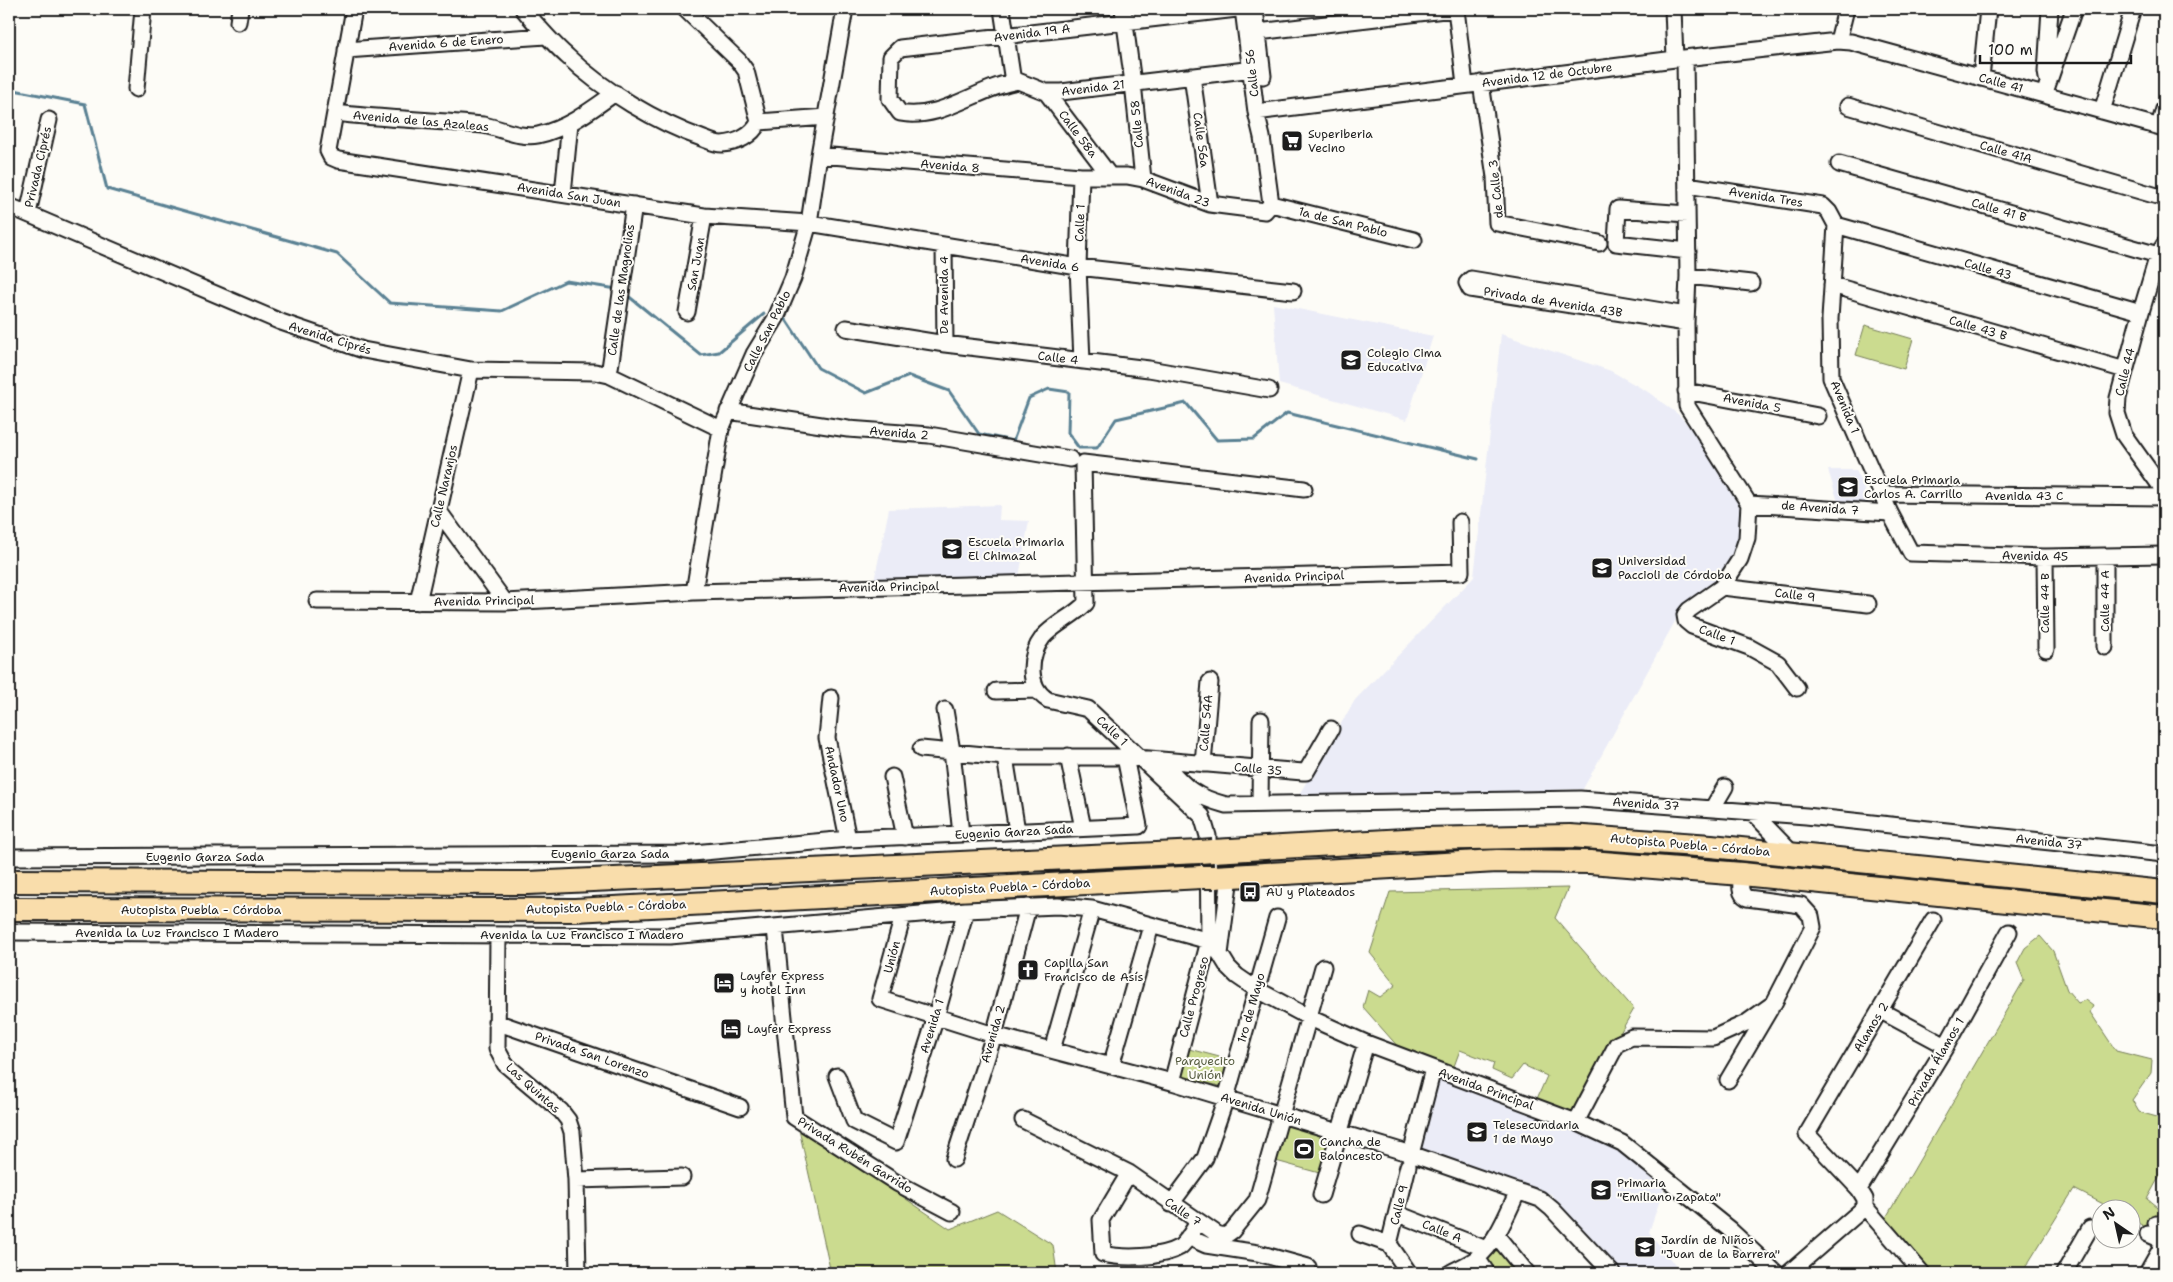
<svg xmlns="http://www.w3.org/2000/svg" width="2173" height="1282" font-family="'Shantell Sans',sans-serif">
	<rect width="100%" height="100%" fill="#fdfcf7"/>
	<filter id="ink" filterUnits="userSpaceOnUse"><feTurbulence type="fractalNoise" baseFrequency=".02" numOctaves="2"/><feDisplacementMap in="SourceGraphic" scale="10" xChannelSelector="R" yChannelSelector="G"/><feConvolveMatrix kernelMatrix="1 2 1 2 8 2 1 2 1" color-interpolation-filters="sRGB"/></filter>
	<g filter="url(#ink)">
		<path fill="#ebecf7" d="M 1273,304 L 1433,336 L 1407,420 L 1279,384 Z
			M 1501,334 L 1611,371 L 1648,392 L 1679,415 L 1709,449 L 1747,513 L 1742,545 L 1720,581 L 1679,614 L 1583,789 L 1297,798 L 1355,700 L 1474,577 Z
			M 1828,470 L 1856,470 L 1871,507 L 1839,505 Z
			M 1000,505 L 999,520 L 1029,521 L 1019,577 L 874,581 L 889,509 Z
			M 1436,1079 L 1591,1135 L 1624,1152 L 1665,1185 L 1649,1232 L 1681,1273 L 1623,1273 L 1551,1194 L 1419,1148 Z"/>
		<path fill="#cbdb8f" stroke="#747c56" d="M 1865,325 L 1913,339 L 1904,369 L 1856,355 Z
			M 1568,888 L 1555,918 L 1634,1009 L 1573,1114 L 1536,1101 L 1547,1076 L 1523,1065 L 1512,1079 L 1492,1070 L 1494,1063 L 1460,1050 L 1453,1069 L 1400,1049 L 1363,1007 L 1368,990 L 1380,997 L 1396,985 L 1370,953 L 1390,892 Z
			M 2040,936 L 2053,951 L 2067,990 L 2078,1003 L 2085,1000 L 2093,1006 L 2090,1012 L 2116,1051 L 2152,1060 L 2151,1073 L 2132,1100 L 2139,1112 L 2164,1119 L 2164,1168 L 2147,1199 L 2161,1210 L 2149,1229 L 2131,1219 L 2130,1210 L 2113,1209 L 2074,1189 L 2022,1273 L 1929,1273 L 1884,1221 L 2024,980 L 2017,963 L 2025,948 Z
			M 1185,1048 L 1231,1060 L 1224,1087 L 1178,1076 Z
			M 798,1125 L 950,1229 L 997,1210 L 1053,1245 L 1057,1273 L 831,1273 Z
			M 1286,1125 L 1333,1138 L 1323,1174 L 1276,1161 Z
			M 1499,1243 L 1523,1273 L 1493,1273 L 1484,1261 Z"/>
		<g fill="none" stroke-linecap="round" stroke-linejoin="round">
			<path stroke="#5a8193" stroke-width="3" d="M 9,89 L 85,104 L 107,189 L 337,254 L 390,303 L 502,311 L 566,281 L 617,289
				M 627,295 L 701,355 L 719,352 L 764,314
				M 783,315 L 818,368 L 866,393 L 909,376 L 949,391 L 979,434 L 1013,441 L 1029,398 L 1049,389 L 1069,392 L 1068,433 L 1079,448 L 1097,448 L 1116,419 L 1186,403 L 1217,440 L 1254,439 L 1287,413 L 1478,459"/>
			<g stroke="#1c1c1c" stroke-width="19">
				<path id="minor" d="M 354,9 L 328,151 L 331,157 L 338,160 L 704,216 L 809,223 L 1078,267 L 1293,291
					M 523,9 C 537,25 551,42 567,56 C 602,90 658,123 704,139 C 709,141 716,144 722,144 C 737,143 752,136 759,122 L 746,71 L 739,61 L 685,9
					M 1002,9 L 1013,82
					M 1123,9 L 1133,83 L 1143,179
					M 1237,9 L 900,48 L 891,57 L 890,99 L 900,113 C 942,121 978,87 1018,81 L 1046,92 L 1061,92 L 1262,68
					M 1243,9 L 1256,112 L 1262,137 L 1271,204
					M 1255,9 L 1263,76
					M 1456,9 L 1465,85
					M 1673,9 L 1675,59
					M 238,22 L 240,9
					M 1258,32 L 1453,9
					M 1838,41 L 1846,9
					M 346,50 L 546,36
					M 1685,58 L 1688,276 L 1686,323 L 1687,406 L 1749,504 L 1747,538 L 1740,559 L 1722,587 L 1689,610 L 1685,615 L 1686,621 L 1692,626 L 1749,647 L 1778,663 L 1797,688
					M 1192,76 L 1210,204
					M 1981,78 L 1988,9
					M 2047,78 L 2046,72 L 2050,9
					M 1481,83 L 1495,177 L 1497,223 L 1599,243
					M 136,89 L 143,9
					M 1046,92 L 1110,176
					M 2044,95 L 2074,9
					M 1848,106 L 2164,198
					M 2102,111 L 2133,9
					M 1256,112 L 1675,59 L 1838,41 L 1851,42 L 2164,128
					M 335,113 C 384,119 433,120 483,125 C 501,128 520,139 538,135 C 568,128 591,110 615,93
					M 759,122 L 826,117
					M 2159,126 L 2164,109
					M 819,155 L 1081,176 L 1127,176 L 1143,179 L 1210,204 L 1265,211 L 1271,204
					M 1839,164 L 2158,255
					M 1081,176 L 1078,267 L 1082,361
					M 1687,185 L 1823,206 L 1829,212 L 1836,225 L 1830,319 L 1831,378 L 1890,513 L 1911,553 L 2045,557 L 2164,555
					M 563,194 L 570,123
					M 1271,204 L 1414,240
					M 9,206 L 281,322 L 363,350 L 471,370 L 595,372 L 609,375 L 721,429
					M 28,213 L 49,120
					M 1687,214 L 1618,209 L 1616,243 L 1688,251
					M 1836,225 L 2141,312
					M 2164,245 L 2158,255 L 2141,312 L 2118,398 L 2117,413 L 2124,435 L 2164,491
					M 944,246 L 945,344
					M 1688,276 L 1751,283
					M 1832,285 L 2125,370
					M 687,312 L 704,216
					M 1686,323 L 1470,289 L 1467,283 L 1471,279 L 1686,315
					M 846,328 L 945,344 L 1149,369 L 1269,390
					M 609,375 L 634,205
					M 1686,391 L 1818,416
					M 728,411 L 848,429 L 929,435 L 1070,459
					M 1883,494 L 2164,497
					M 1749,504 L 1890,513
					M 438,510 L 505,602
					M 2105,556 L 2105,647
					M 2045,557 L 2046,649
					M 1722,587 L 1868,604
					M 694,592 L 721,429 L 754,354 L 776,318 L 793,278 L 809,223 L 819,155 L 845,9
					M 317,601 L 505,602 L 694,592 L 1461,572 L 1460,522
					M 418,602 L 471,370
					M 996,691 L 1037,690
					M 831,698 L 827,738 L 848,839
					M 945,710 L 952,751 L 961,834
					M 921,749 L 1005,757 L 1125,757 L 1161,760 C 1186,787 1190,795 1226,805 L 1580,799 L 1806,816 L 2164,854
					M 1068,756 L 1083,828
					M 1005,757 L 1017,831
					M 1161,760 L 1303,772 L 1306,772 L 1331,729
					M 1203,764 L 1210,682
					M 892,777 L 905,837
					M 1260,803 L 1261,720
					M 1712,809 L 1725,787
					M 1752,812 L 1792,853
					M 9,857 L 682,854 L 848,839 L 1139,826 L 1125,757
					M 903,916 L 880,999 L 994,1035 L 1172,1082 L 1411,1154 L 1540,1199 L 1552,1209 L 1612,1273
					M 775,928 L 794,1117 L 897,1183 L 952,1212
					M 9,932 L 670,936 L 966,910 L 1058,906 L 1092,909 L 1209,941
					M 498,935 L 497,1049 L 505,1064 L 561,1111 L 568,1120 L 572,1132 L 576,1180 L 578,1273
					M 1209,941 L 1220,954 L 1228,967 L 1237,976 L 1256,989 L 1310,1018 L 1366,1043 L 1576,1122 L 1622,1143 L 1729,1229 L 1776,1273
					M 1220,954 L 1230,876
					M 1881,1011 L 1946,1046
					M 496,1022 L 740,1107
					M 1052,1050 L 1092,909
					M 1111,1066 L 1151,926
					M 837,1076 L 854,1121 L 896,1142 L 936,1017 L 966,910
					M 1728,1080 L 1770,1009
					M 1172,1082 L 1209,941 L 1208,836 L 1202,816 L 1088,709 L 1048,700 C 1026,687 1029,655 1043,637 C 1054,624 1074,616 1086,603 L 1083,463 L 1304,489
					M 1023,1120 L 1129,1173 L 1217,1234 L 1225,1236 L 1232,1231 L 1257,1200 L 1323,967
					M 1576,1122 L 1617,1044 L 1632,1037 L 1713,1038 L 1746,1023 L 1774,1003 L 1813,927 L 1811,916 L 1801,905 L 1747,898 C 1738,893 1741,883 1742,874
					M 1411,1154 L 1433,1069
					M 954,1159 L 994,1035 L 1028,907
					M 1129,1173 L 1101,1220 L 1103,1254 C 1124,1259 1161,1258 1180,1247 C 1187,1242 1193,1229 1199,1222
					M 576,1180 L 682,1177
					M 1859,1189 L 1946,1046 L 2009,932
					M 1321,1195 L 1366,1043
					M 1171,1204 L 1205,1158 L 1226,1098 L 1277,918
					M 1398,1214 L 1486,1249
					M 2156,1223 L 2164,1229
					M 1360,1234 L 1389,1244 L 1409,1273
					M 2148,1234 L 2164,1241
					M 1496,1235 L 1527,1273
					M 1188,1237 L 1206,1245 L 1258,1253 L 1308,1267
					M 1389,1244 L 1408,1166
					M 1477,1258 L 1487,1273
					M 1450,1273 C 1459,1268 1469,1264 1477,1258 C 1497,1242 1507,1214 1518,1191
					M 1789,1273 L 1865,1207
					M 1922,1273 L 1865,1207 L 1865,1199 L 1859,1189 L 1807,1134 L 1933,920
					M 2064,1273 L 2090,1228
					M 2147,1273 L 2164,1243"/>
			</g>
			<g stroke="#1c1c1c" stroke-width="26">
				<path id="highway" d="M 1213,851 L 1422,839 L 1570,836 L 1711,846 L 2164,892
					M 1214,877 L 1497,861 L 1590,862 L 1742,874 L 2164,917
					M 9,881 L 528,883 L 1200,852
					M 9,909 L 575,910 L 1202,877"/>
			</g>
			<use href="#minor" stroke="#fdfcf7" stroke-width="15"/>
			<use href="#highway" stroke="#f9ddab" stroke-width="22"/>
			<g stroke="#1c1c1c" stroke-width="26" stroke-linecap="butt">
				<path id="highway-bridge" d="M 1200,852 L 1213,851
					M 1202,877 L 1214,877"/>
			</g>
			<use href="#highway-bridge" stroke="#f9ddab" stroke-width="22"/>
		</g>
	</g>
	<defs>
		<g id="supermarket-square" transform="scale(1.125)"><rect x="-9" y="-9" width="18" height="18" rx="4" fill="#1c1c1c" stroke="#fdfcf7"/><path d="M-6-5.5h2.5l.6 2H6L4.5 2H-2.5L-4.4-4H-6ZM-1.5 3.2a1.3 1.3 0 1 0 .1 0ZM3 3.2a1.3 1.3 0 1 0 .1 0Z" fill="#fff"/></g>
		<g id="school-square" transform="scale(1.125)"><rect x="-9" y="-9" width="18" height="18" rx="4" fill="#1c1c1c" stroke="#fdfcf7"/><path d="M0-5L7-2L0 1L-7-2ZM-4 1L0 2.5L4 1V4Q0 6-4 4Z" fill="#fff"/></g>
		<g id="university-square" transform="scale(1.125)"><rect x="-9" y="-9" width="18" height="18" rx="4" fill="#1c1c1c" stroke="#fdfcf7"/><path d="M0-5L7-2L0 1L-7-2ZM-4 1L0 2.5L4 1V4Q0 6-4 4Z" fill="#fff"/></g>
		<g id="bus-square" transform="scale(1.125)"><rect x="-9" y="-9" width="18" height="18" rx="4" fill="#1c1c1c" stroke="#fdfcf7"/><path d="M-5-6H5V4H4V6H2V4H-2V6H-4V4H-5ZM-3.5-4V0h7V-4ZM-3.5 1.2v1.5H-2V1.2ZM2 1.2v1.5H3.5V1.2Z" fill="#fff"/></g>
		<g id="church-square" transform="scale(1.125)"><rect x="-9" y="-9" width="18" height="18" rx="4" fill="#1c1c1c" stroke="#fdfcf7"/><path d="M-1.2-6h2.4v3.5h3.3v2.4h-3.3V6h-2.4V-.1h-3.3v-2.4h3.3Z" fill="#fff"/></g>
		<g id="hotel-square" transform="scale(1.125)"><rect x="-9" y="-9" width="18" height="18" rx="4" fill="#1c1c1c" stroke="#fdfcf7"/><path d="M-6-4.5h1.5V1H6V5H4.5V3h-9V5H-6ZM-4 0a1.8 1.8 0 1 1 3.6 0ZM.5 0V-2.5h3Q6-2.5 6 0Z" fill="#fff"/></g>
		<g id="stadium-square" transform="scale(1.125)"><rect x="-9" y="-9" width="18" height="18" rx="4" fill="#1c1c1c" stroke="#fdfcf7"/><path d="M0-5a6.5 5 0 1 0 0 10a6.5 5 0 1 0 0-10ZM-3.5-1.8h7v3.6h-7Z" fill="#fff"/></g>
	</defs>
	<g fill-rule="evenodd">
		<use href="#supermarket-square" x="1292" y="141"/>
		<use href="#school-square" x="1351" y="360"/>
		<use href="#school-square" x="1848" y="487"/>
		<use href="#school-square" x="952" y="549"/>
		<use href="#university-square" x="1602" y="568"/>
		<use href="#bus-square" x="1250" y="892"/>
		<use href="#church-square" x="1028" y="970"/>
		<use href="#hotel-square" x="724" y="983"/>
		<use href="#hotel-square" x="731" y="1029"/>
		<use href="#school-square" x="1477" y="1132"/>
		<use href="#stadium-square" x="1304" y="1149"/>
		<use href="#school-square" x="1601" y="1190"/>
		<use href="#school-square" x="1645" y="1247"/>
	</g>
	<g text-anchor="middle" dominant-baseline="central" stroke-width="4" stroke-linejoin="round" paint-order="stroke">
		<g font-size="12" fill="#1c1c1c" stroke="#fdfcf7">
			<text transform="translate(1032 33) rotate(-7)">Avenida 19 A</text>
			<text transform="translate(446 43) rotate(-4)">Avenida 6 de Enero</text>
			<text transform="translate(1252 73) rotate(-96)">Calle 56</text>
			<text transform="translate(1547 75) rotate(-7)">Avenida 12 de Octubre</text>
			<text transform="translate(2001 83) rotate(15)">Calle 41</text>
			<text transform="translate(1093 88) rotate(-7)">Avenida 21</text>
			<text transform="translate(421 121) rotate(5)">Avenida de las Azaleas</text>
			<text transform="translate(1137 124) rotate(-95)">Calle 58</text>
			<text transform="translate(1078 134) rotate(53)">Calle 58a</text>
			<text transform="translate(1201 140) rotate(82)">Calle 56a</text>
			<text transform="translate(2006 152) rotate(16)">Calle 41A</text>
			<text transform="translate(950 166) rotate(5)">Avenida 8</text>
			<text transform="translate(38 167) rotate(-77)">Privada Ciprés</text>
			<text transform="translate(1496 189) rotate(-96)">de Calle 3</text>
			<text transform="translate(1178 192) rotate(20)">Avenida 23</text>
			<text transform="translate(569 195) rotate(9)">Avenida San Juan</text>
			<text transform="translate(1766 197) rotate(9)">Avenida Tres</text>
			<text transform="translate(1999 210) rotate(16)">Calle 41 B</text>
			<text transform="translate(1343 222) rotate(14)">1a de San Pablo</text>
			<text transform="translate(1080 223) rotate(-88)">Calle 1</text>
			<text transform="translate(1050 263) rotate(9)">Avenida 6</text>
			<text transform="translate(696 264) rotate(-80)">San Juan</text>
			<text transform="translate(1988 269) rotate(16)">Calle 43</text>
			<text transform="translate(621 290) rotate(-82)">Calle de las Magnolias</text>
			<text transform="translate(944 295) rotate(-90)">De Avenida 4</text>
			<text transform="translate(1553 302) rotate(9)">Privada de Avenida 43B</text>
			<text transform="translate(1978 328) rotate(16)">Calle 43 B</text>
			<text transform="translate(767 331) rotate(-63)">Calle San Pablo</text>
			<text transform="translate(330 338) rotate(17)">Avenida Ciprés</text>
			<text transform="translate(1058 358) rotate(7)">Calle 4</text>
			<text transform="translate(2125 372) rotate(-76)">Calle 44</text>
			<text transform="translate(1752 403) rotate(11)">Avenida 5</text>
			<text transform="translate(1845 407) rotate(67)">Avenida 1</text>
			<text transform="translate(899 433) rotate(5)">Avenida 2</text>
			<text transform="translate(444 486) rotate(-77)">Calle Naranjos</text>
			<text x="2024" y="496">Avenida 43 C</text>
			<text transform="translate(1820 508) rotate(4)">de Avenida 7</text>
			<text transform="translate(2035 556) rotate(1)">Avenida 45</text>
			<text transform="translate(1294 577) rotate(-2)">Avenida Principal</text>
			<text transform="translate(889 587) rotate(-1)">Avenida Principal</text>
			<text transform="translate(1795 595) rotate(7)">Calle 9</text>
			<text transform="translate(484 601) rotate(-1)">Avenida Principal</text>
			<text transform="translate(2105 601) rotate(-90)">Calle 44 A</text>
			<text transform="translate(2045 603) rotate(-90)">Calle 44 B</text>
			<text transform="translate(1717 635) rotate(20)">Calle 1</text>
			<text transform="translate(1206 723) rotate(-85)">Calle 54A</text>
			<text transform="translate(1112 731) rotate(43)">Calle 1</text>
			<text transform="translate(1258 769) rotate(5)">Calle 35</text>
			<text transform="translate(837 784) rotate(78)">Andador Uno</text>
			<text transform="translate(1646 804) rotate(4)">Avenida 37</text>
			<text transform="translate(1014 832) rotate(-3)">Eugenio Garza Sada</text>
			<text transform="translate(2049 842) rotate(6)">Avenida 37</text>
			<text transform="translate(1690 845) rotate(5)">Autopista Puebla - Córdoba</text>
			<text x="610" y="854">Eugenio Garza Sada</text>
			<text x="205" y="857">Eugenio Garza Sada</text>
			<text transform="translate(1010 887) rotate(-3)">Autopista Puebla - Córdoba</text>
			<text transform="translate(606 907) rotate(-2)">Autopista Puebla - Córdoba</text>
			<text x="201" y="910">Autopista Puebla - Córdoba</text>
			<text x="177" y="933">Avenida la Luz Francisco I Madero</text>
			<text x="582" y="935">Avenida la Luz Francisco I Madero</text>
			<text transform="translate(892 957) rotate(-75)">Unión</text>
			<text transform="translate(1194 997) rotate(-75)">Calle Progreso</text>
			<text transform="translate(1251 1008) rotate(-74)">1ro de Mayo</text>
			<text transform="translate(932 1026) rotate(-73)">Avenida 1</text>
			<text transform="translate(1871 1027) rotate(-59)">Alamos 2</text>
			<text transform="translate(993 1034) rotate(-74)">Avenida 2</text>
			<text transform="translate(592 1055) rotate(19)">Privada San Lorenzo</text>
			<text transform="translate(1936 1062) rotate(-60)">Privada Álamos 1</text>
			<text transform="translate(533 1088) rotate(42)">Las Quintas</text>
			<text transform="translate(1486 1089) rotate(20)">Avenida Principal</text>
			<text transform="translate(1261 1109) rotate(17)">Avenida Unión</text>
			<text transform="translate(855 1155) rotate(32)">Privada Rubén Garrido</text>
			<text transform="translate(1399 1205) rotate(-76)">Calle 9</text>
			<text transform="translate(1183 1212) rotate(34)">Calle 7</text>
			<text transform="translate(1442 1231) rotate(22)">Calle A</text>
		</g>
		<g font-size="12" fill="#1c1c1c" stroke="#fdfcf7" text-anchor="start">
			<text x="1308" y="134">Superiberia<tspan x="1308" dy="14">Vecino</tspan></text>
			<text x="1367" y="353">Colegio Cima<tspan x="1367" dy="14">Educativa</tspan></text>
			<text x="1864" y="480">Escuela Primaria<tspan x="1864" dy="14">Carlos A. Carrillo</tspan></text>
			<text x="968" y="542">Escuela Primaria<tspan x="968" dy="14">El Chimazal</tspan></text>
			<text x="1618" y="561">Universidad<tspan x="1618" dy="14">Paccioli de Córdoba</tspan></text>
			<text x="1266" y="892">AU y Plateados</text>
			<text x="1044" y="963">Capilla San<tspan x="1044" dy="14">Francisco de Asís</tspan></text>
			<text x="740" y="976">Layfer Express<tspan x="740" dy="14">y hotel Inn</tspan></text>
			<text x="747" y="1029">Layfer Express</text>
			<text x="1493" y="1125">Telesecundaria<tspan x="1493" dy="14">1 de Mayo</tspan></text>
			<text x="1320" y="1142">Cancha de<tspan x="1320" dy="14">Baloncesto</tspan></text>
			<text x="1617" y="1183">Primaria<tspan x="1617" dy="14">"Emiliano Zapata"</tspan></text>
			<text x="1661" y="1240">Jardín de Niños<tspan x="1661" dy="14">"Juan de la Barrera"</tspan></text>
		</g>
		<g font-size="12" fill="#595f44" stroke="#fdfcf7">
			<text x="1205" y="1061">Parquecito<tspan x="1205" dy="14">Unión</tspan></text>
		</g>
	</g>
	<rect width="2173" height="1282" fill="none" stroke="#fdfcf7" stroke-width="30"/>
	<rect x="15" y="15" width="2143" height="1252" fill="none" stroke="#1c1c1c" stroke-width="2" filter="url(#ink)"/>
	<g transform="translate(2116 1224) rotate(326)"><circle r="24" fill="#fdfcf7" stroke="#a3a29f"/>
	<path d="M0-4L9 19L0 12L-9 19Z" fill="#1c1c1c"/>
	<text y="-8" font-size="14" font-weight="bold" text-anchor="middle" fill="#1c1c1c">N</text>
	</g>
	<path d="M1980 55v8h151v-8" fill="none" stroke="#1c1c1c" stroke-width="2.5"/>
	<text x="1988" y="55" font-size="15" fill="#1c1c1c" stroke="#fdfcf7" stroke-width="4" paint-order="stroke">100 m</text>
</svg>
